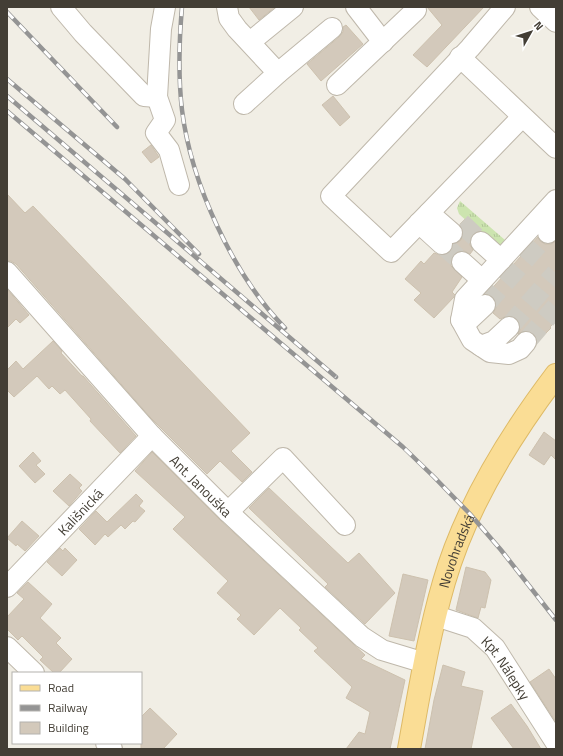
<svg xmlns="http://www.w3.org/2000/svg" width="563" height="756" font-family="'Titillium Web',sans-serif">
	<defs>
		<pattern id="grass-tufts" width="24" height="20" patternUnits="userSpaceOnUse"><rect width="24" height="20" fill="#cce4af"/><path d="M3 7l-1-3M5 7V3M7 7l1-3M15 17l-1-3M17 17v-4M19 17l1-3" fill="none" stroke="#b0c597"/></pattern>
	</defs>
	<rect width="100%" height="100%" fill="#f1eee5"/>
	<path fill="url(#grass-tufts)" d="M 460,201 L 505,240 L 502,244 L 497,245 L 491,243 L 459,214 L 457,208 Z"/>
	<path fill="#d3c9bb" stroke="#cdc1ae" d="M 249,7 L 275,7 L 259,20 Z
		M 427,7 L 484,7 L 427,67 L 413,55 L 442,25 Z
		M 346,25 L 363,44 L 321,81 L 307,64 L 339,37 L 343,32 L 343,27 Z
		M 333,96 L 350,117 L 340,126 L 322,105 Z
		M 151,145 L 159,157 L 151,163 L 142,152 Z
		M 7,194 L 25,213 L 33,206 L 250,433 L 231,451 L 252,472 L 242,482 L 220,461 L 207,474 L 150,417 L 16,264 L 11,261 L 7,261 Z
		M 465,219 L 478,231 L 473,234 L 470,239 L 470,245 L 473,250 L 470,254 L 464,251 L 458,251 L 453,255 L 451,260 L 451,266 L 462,277 L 452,292 L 455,295 L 454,297 L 434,318 L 414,300 L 421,293 L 405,279 L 421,261 L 424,264 L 434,253 L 440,255 L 446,255 L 450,252 L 453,244 L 460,241 L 463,236 L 463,230 L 460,224 Z
		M 538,237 L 540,241 L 545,244 L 551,244 L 556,241 L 556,321 L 550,327 L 551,328 L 537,342 L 537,338 L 534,334 L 528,331 L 523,331 L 518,334 L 520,330 L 520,325 L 517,319 L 513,316 L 507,316 L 500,319 L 493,313 L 496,308 L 496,302 L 493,297 L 487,294 Z
		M 7,289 L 29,315 L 20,323 L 16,319 L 7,328 Z
		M 53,341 L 62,351 L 61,353 L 82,376 L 83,376 L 136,436 L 120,453 L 90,421 L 91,419 L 65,390 L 60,394 L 52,386 L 49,389 L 37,376 L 14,397 L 7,390 L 7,370 L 16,361 L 23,369 Z
		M 544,432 L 556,441 L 556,460 L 551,455 L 544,465 L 529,455 Z
		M 33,452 L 41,461 L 36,465 L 45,474 L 35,483 L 19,466 Z
		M 152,452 L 220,520 L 365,655 L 361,659 L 405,680 L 390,749 L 346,749 L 359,732 L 365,734 L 370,712 L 346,698 L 352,687 L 314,651 L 318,648 L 299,630 L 301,628 L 280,608 L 254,635 L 237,619 L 241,615 L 217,593 L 228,581 L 173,529 L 185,517 L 135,471 Z
		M 70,474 L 82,485 L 79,488 L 82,491 L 69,506 L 53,491 Z
		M 269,488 L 348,563 L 359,553 L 395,593 L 365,624 L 325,587 L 328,584 L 249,508 Z
		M 136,494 L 143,501 L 139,506 L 145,511 L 135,522 L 133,521 L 125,529 L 121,525 L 108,537 L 105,534 L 95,545 L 79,529 L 96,511 L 107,522 Z
		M 22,521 L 39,536 L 25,551 L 17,544 L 16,546 L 7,538 Z
		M 60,548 L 63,551 L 65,548 L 77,560 L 62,576 L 47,562 Z
		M 466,567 L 485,572 L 491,580 L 485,608 L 481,607 L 478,618 L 456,610 Z
		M 403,574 L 428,580 L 414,641 L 389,636 Z
		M 28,582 L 52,604 L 40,618 L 61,638 L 56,643 L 72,659 L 59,673 L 54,673 L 40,660 L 43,657 L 22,636 L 18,640 L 7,629 L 7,617 L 24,599 L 17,593 Z
		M 443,665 L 465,672 L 461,686 L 483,691 L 471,749 L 425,749 L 434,700 Z
		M 549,669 L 556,679 L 556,722 L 530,682 Z
		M 511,704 L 527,726 L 541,749 L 514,749 L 491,718 Z
		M 150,708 L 177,734 L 163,749 L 141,749 L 141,717 Z"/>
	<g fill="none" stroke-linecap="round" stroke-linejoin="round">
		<path stroke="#cecbc2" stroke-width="20" stroke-dasharray="20 10" stroke-linecap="butt" d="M 461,223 L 481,242
			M 442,244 L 462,262
			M 485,305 L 548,233
			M 509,327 L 556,273
			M 526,342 L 556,307"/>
		<g stroke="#bfb8ab" stroke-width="22">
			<g id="minor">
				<path d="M 61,7 L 83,33 L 144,96 L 157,97"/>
				<path d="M 165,7 L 161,29 L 157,97 L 165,120 L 156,133 L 169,150 L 179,185"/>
				<path d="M 227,7 L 229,18 L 237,29 L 278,73"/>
				<path d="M 356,7 L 383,42"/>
				<path d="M 505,7 L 470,48 L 331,196 L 391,252 L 522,117"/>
				<path d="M 540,7 L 556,22"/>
				<path d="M 250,42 L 293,7"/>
				<path d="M 460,57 L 556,148"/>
				<path d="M 337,85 L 416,10 L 414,7"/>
				<path d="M 244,104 L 278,73 L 332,28"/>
				<path d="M 429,213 L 452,233"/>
				<path d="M 419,223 L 442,244"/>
				<path d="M 548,233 L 556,225"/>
				<path d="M 481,242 L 501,260"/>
				<path d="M 462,262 L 482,280"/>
				<path id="s1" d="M 7,272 L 152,436 L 228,512 L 362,637 L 382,650 L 425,663"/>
				<path d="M 461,320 L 469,320 L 485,305"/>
				<path d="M 526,342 L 520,349 L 509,354 L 490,352 L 472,340 L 461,320 L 465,299 L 556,200"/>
				<path d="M 481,346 L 494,341 L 509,327"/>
				<path d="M 228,512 L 283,458 L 345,525"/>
				<path id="s2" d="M 7,587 L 152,436"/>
				<path id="s3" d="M 436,616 L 473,628 L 495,648 L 556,743"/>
				<path d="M 7,647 L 34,673"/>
				<path d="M 106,743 L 112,749"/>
			</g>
		</g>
		<g stroke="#deba66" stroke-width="24">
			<g id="major">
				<path id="s4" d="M 409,749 C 419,694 428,637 444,582 C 466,506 509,437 556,375"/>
			</g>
		</g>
		<use href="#minor" stroke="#fff" stroke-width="20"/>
		<use href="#major" stroke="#fadd95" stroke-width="22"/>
		<g stroke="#949494" stroke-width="4.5">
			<path id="rail" d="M 182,7 C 179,42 178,76 182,110 C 191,183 233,275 285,328
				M 7,12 L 117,127
				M 7,79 L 125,179 L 199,254
				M 7,96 L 336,377
				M 7,111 L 403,447 L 434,477 L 470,514 L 501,550 L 556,620"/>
		</g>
		<use href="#rail" stroke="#fff" stroke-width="3" stroke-dasharray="9" stroke-linecap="butt"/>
	</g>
	<g text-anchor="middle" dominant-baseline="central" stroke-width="4" stroke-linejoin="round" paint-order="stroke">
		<g font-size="14" fill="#433e35" stroke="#fff">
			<text stroke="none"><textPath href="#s1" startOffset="289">Ant. Janouška</textPath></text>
			<text stroke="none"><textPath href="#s2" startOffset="105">Kališnická</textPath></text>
			<text stroke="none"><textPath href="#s4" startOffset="204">Novohradská</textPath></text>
			<text stroke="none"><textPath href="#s3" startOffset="91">Kpt. Nálepky</textPath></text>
		</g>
	</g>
	<rect width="563" height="756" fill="none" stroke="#433e35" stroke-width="16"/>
	<rect x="12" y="672" width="130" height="72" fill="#ffffff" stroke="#b4b2ae"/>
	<rect x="20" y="685" width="20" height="6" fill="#fadd95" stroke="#b4b2ae"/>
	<text x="48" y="692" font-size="12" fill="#433e35">Road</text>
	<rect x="20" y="705" width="20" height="6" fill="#949494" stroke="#b4b2ae"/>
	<text x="48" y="712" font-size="12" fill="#433e35">Railway</text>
	<rect x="20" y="722" width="20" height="12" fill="#d3c9bb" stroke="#b4b2ae"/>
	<text x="48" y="732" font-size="12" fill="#433e35">Building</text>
	<g transform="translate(531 32) rotate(51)" stroke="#ffffff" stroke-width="3" paint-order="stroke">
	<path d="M0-3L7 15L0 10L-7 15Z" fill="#433e35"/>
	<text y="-6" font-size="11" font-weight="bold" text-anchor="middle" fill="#433e35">N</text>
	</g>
</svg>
